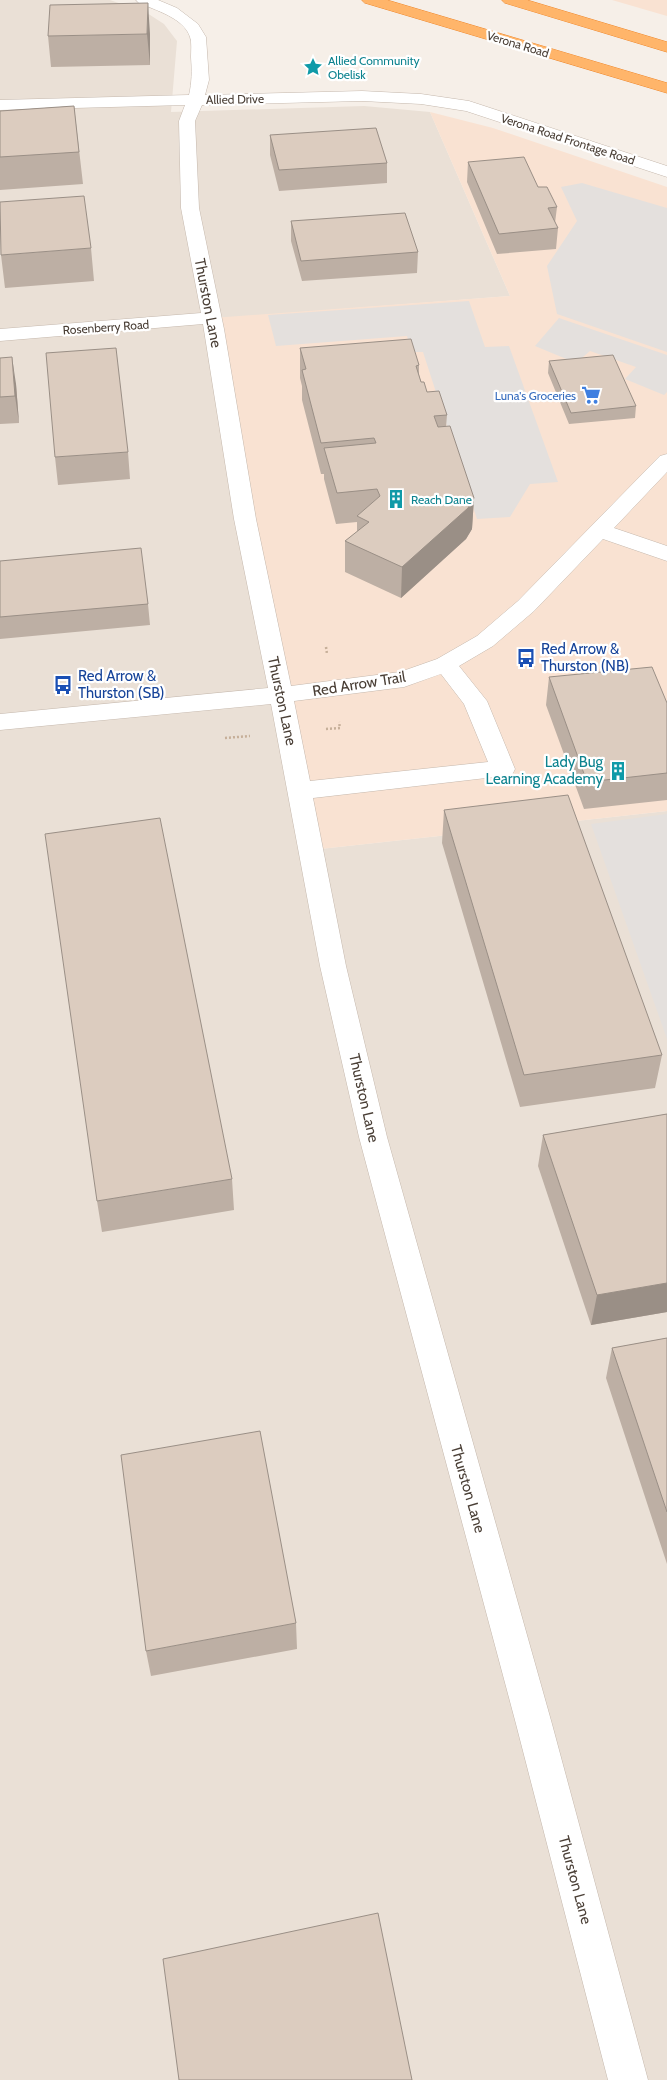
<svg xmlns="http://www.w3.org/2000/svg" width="667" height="2080" font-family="Cabin,sans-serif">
	<rect width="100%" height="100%" fill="#f6efe8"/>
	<path fill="#eae0d6" d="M 0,0 L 110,0 L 147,13 L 164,24 L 177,41 L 171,112 L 364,106 L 430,112 L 510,296 L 212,319 L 311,850 L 667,811 L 667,2080 L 0,2080 Z"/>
	<path fill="#f9e2d2" d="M 612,0 L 667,0 L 667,16 Z
		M 430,112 L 493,128 L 667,187 L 667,811 L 311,850 L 212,318 L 510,296 Z"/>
	<path fill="#e4e0dd" d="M 582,183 L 667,208 L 667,352 L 557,314 L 547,266 L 577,221 L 561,187 Z
		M 469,301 L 485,347 L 509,346 L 558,482 L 530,484 L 510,517 L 477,519 L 423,352 L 412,352 L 407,336 L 276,346 L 268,315 Z
		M 559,318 L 667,355 L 667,392 L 664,395 L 625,379 L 636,367 L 590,351 L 576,363 L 535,346 Z
		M 667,814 L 667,1039 L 591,824 Z"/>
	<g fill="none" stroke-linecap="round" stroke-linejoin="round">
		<g stroke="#c5b8ad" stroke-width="1">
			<path id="minor" d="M 136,0 L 158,0 L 177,8 L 198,24 L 206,37 L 209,80 L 205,95 L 362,91 L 421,94 L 469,101 L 667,166 L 667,177 L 466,111 L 421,104 L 362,101 L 202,105 L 195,121 L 199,208 L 224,329 L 256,519 L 291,686 L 400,672 L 437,659 L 477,636 L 518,601 L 660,456 L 667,454 L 667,472 L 614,528 L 667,546 L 667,561 L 603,539 L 534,611 L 493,646 L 459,666 L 487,701 L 515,769 L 512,775 L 313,798 L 346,966 L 387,1137 L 552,1724 L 648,2080 L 608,2080 L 516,1724 L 359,1137 L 320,966 L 271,704 L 0,730 L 0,714 L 268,688 L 234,519 L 203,324 L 0,341 L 0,329 L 201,313 L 181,208 L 179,121 L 185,105 L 0,110 L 0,100 L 189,95 C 192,82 192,71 191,57 C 191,51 192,43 190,37 C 184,18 155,10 139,3 ZM 441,674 L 464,704 L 488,762 L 310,781 L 294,701 L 404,687 Z"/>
		</g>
		<g stroke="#ee862a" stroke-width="1">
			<path id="highway" d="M 362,0 L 387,0 L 667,83 L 667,93 L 365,3 Z
				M 502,0 L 527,0 L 667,42 L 667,52 L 505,3 Z"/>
		</g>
		<path stroke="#c6af99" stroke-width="2.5" stroke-dasharray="2 2" stroke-linecap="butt" d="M 326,647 L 327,654
			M 326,729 L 340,728 L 339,722
			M 225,738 L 250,736"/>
		<use href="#minor" fill="#fff" fill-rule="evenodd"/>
		<use href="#highway" fill="#ffb56a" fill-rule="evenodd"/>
	</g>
	<path fill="#bdafa4" d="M 150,34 L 150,65 L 51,67 L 48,36 Z
		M 74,106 L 83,184 L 0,190 L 0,111 Z
		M 270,135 L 387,163 L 387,183 L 279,191 L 270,155 Z
		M 468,162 L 538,187 L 557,207 L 555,223 L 558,228 L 556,249 L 497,254 L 467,182 Z
		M 291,221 L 418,252 L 417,273 L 302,281 L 291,241 Z
		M 91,248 L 94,281 L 5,288 L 1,255 Z
		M 300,348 L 419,365 L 419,375 L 421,382 L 427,392 L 447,415 L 446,427 L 474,498 L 472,529 L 466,539 L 401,598 L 345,572 L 345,541 L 357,532 L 357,522 L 336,524 L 324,479 L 324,474 L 321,474 L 302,400 L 302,386 L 300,378 Z
		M 0,358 L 16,384 L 19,423 L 0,424 Z
		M 549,361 L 636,406 L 635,418 L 569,424 L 548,373 Z
		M 128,452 L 130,479 L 58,485 L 55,457 Z
		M 0,561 L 148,604 L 150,625 L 0,639 Z
		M 549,677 L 667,703 L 667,800 L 584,809 L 546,705 Z
		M 444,810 L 662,1055 L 655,1088 L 520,1107 L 442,843 Z
		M 667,1114 L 667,1312 L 591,1325 L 538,1166 L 543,1135 Z
		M 232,1179 L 234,1210 L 102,1232 L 97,1201 Z
		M 667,1338 L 667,1564 L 606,1378 L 612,1348 Z
		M 296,1623 L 297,1649 L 151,1676 L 146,1651 Z"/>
	<path fill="#9a8f86" d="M 148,3 L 150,34 L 150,65 L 147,34 Z
		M 12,357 L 16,384 L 19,423 L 15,396 Z
		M 474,498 L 472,529 L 466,539 L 401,598 L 402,567 Z
		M 667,1283 L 667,1312 L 591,1325 L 597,1295 Z"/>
	<path fill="#dcccbf" stroke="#9a8f86" d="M 148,3 L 147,34 L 48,36 L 50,5 Z
		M 74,106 L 79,152 L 0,157 L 0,111 Z
		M 376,128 L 387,163 L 279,170 L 270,135 Z
		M 524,157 L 538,187 L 547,187 L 557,207 L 548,208 L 558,228 L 499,234 L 468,162 Z
		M 84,196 L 91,248 L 1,255 L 0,202 Z
		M 405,213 L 418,252 L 301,261 L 291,221 Z
		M 411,339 L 419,365 L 416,366 L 421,382 L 424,382 L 427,392 L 439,391 L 447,415 L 434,416 L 438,427 L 450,426 L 474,498 L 468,508 L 402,567 L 345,541 L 369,522 L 357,516 L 380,496 L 377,489 L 337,493 L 324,448 L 376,443 L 374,438 L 321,443 L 302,370 L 306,369 L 300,348 Z
		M 116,348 L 128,452 L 55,457 L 46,353 Z
		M 613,355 L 636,406 L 571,413 L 549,361 Z
		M 12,357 L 15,396 L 0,397 L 0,358 Z
		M 141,548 L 148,604 L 0,617 L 0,561 Z
		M 652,667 L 667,703 L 667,773 L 587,782 L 549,677 Z
		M 568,795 L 662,1055 L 524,1075 L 444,810 Z
		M 160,818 L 232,1179 L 97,1201 L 45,834 Z
		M 667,1114 L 667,1283 L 597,1295 L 543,1135 Z
		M 667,1338 L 667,1512 L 612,1348 Z
		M 260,1431 L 296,1623 L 146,1651 L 121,1455 Z
		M 378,1913 L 412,2080 L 179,2080 L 163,1959 Z"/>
	<defs>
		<g id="sight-bare" transform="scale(1.5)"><path d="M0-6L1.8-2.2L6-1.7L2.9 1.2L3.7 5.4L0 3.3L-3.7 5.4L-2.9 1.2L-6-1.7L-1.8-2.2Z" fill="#0f9aa8" stroke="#fff" stroke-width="2.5" paint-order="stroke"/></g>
		<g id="supermarket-bare" transform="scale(1.5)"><path d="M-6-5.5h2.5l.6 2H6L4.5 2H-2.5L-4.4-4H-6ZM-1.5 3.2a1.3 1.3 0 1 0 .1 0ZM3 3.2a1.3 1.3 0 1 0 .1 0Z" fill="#3f7fe0" stroke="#fff" stroke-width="2.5" paint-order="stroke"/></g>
		<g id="building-bare" transform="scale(1.5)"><path d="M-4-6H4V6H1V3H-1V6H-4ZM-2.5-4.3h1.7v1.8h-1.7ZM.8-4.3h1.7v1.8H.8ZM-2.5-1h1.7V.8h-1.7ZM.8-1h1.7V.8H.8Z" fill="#0f9aa8" stroke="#fff" stroke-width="2.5" paint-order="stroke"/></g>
		<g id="bus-bare" transform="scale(1.5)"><path d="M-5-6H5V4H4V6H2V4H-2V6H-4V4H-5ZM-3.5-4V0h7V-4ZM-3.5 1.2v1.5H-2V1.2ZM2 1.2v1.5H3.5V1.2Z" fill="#1a4fb4" stroke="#fff" stroke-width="2.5" paint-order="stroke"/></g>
	</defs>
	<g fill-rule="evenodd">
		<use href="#sight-bare" x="313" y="67"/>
		<use href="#supermarket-bare" x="591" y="395"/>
		<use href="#building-bare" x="396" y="499"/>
		<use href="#bus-bare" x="526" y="658"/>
		<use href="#bus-bare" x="63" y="685"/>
		<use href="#building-bare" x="618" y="771"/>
	</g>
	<g text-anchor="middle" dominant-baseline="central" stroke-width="4.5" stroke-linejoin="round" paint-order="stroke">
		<g font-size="12" fill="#4a3f36" stroke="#fff">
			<text transform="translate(518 44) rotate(17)">Verona Road</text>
			<text transform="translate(235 99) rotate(-1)">Allied Drive</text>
			<text transform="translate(568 139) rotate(18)">Verona Road Frontage Road</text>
			<text transform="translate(106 327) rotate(-4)">Rosenberry Road</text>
		</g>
		<g font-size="12" fill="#0d838f" stroke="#fff" text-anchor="start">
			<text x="328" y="60">Allied Community<tspan x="328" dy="14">Obelisk</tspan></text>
			<text x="411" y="499">Reach Dane</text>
		</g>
		<g font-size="12" fill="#366cbe" stroke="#fff" text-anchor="end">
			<text x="576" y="395">Luna's Groceries</text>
		</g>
		<g font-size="15" fill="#4a3f36" stroke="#fff">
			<text transform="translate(208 303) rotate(79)">Thurston Lane</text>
			<text transform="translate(359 684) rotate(-9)">Red Arrow Trail</text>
			<text transform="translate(282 701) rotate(78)">Thurston Lane</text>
			<text transform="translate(364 1098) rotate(77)">Thurston Lane</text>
			<text transform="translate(468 1489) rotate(74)">Thurston Lane</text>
			<text transform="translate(575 1880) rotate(75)">Thurston Lane</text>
		</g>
		<g font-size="15" fill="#164399" stroke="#fff" text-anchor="start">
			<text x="541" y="649">Red Arrow &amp;<tspan x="541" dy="17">Thurston (NB)</tspan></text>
			<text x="78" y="676">Red Arrow &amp;<tspan x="78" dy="17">Thurston (SB)</tspan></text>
		</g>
		<g font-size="15" fill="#0d838f" stroke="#fff" text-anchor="end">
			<text x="603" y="762">Lady Bug<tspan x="603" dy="17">Learning Academy</tspan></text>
		</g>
	</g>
</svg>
